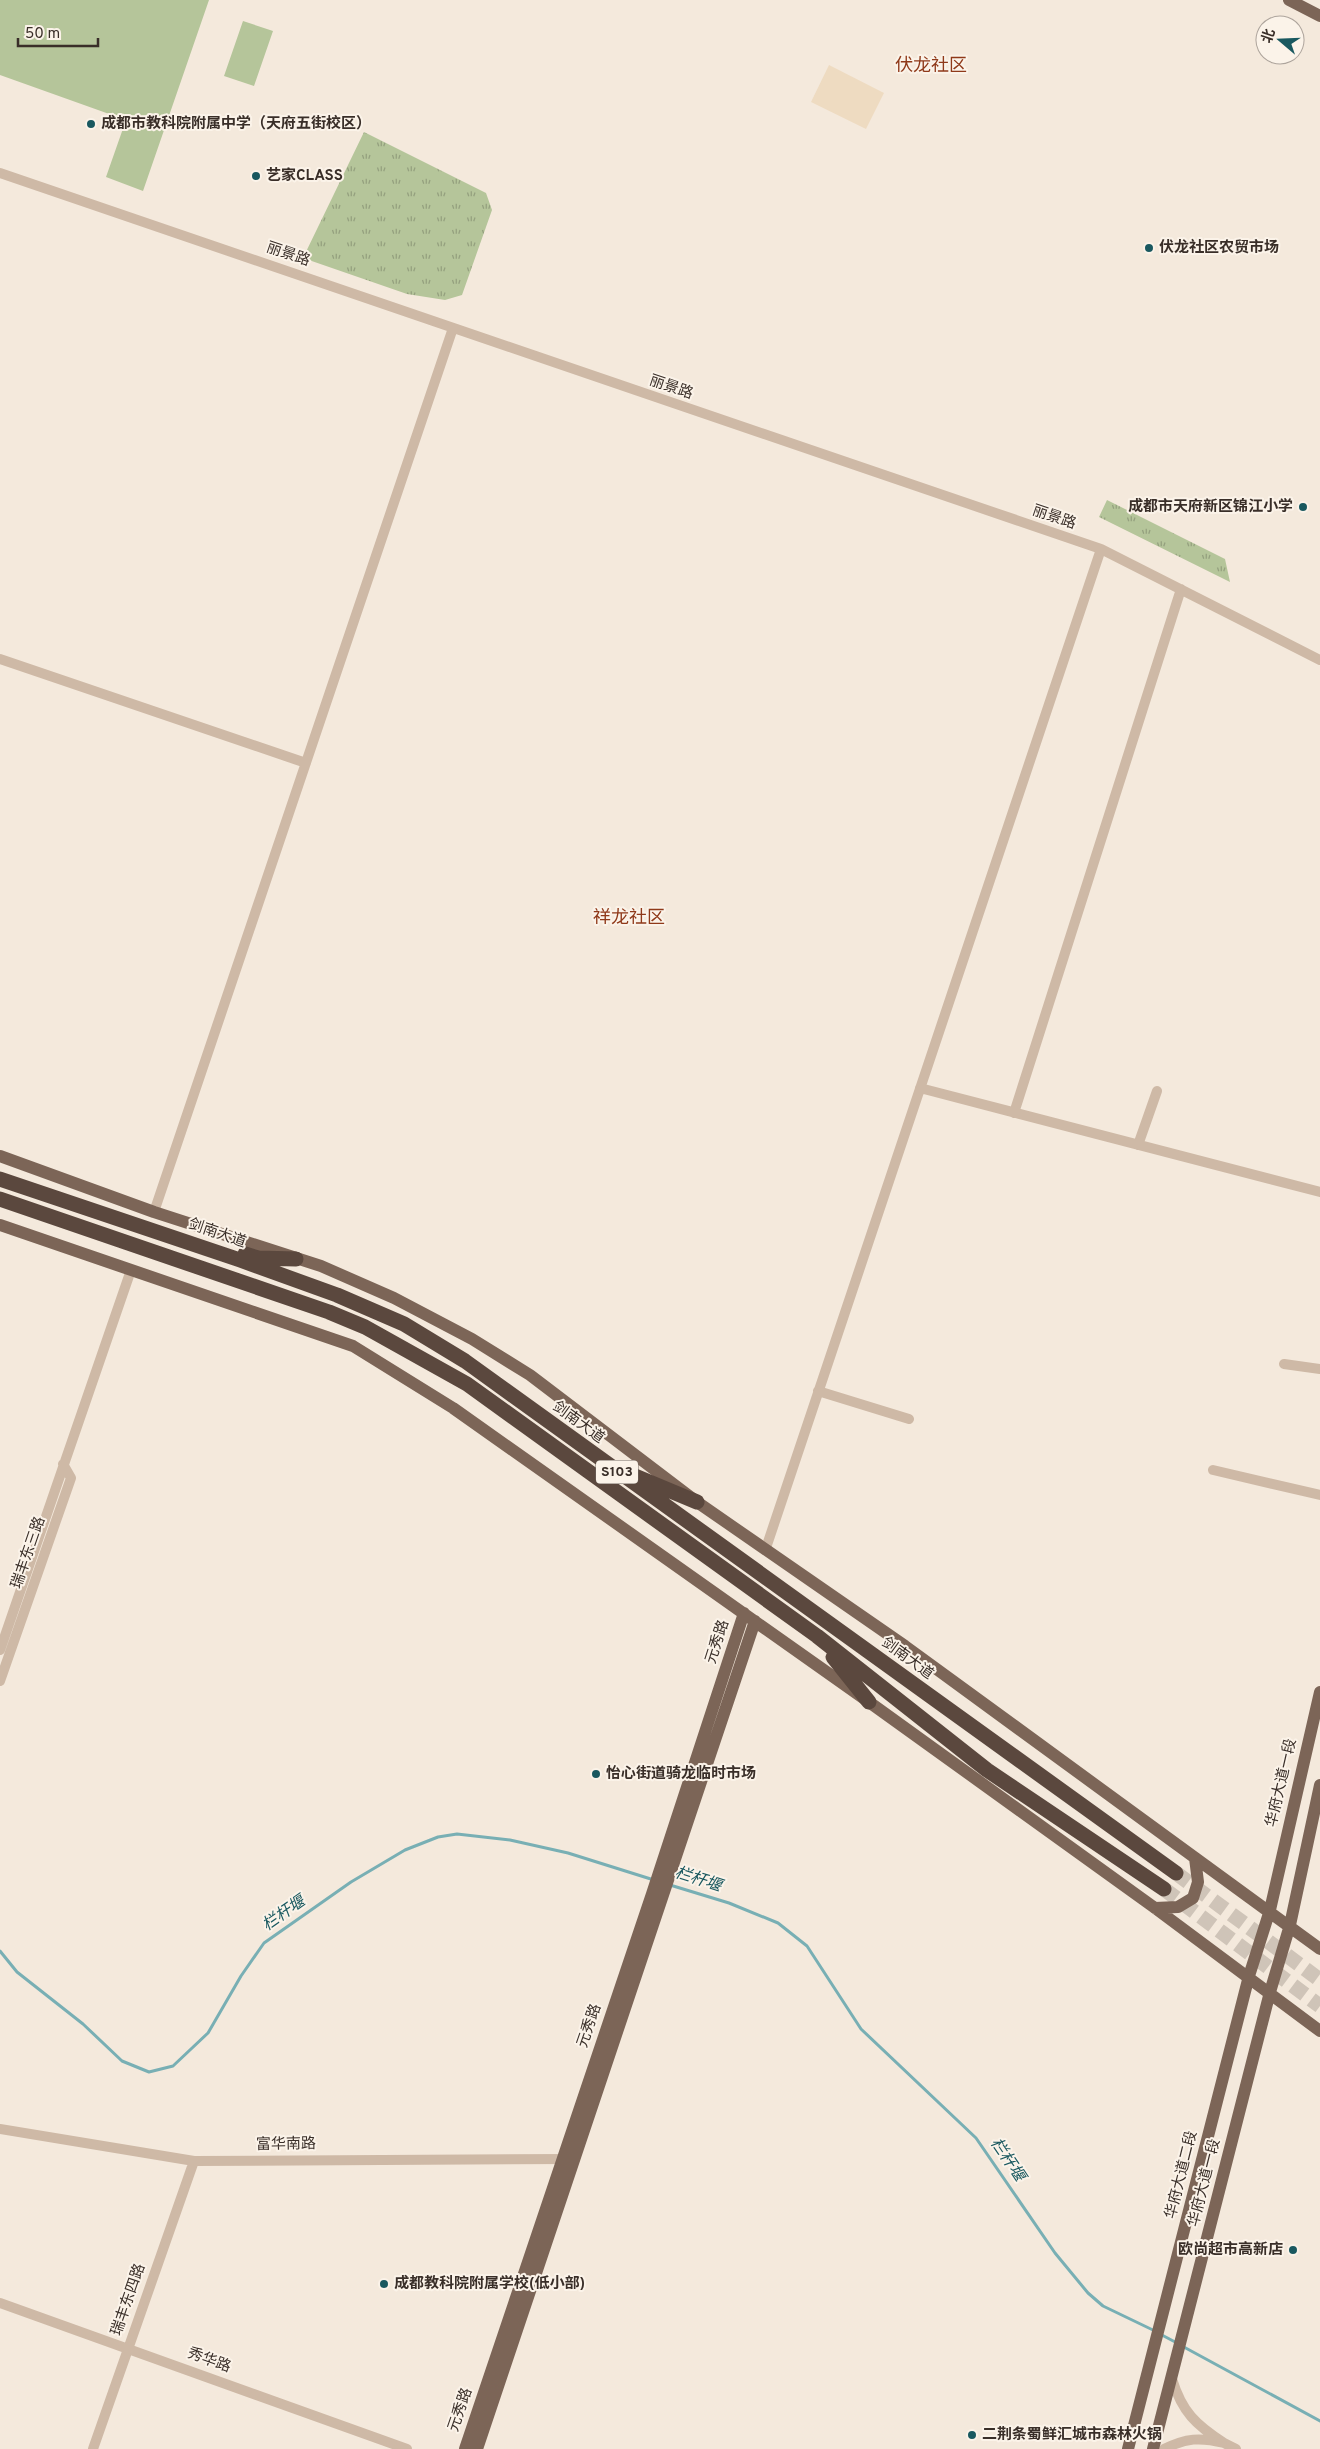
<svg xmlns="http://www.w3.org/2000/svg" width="1320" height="2449" font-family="Overpass,'Noto Sans SC',sans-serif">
	<defs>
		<pattern id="grass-tufts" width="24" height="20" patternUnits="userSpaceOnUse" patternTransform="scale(1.25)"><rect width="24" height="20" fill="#b5c59a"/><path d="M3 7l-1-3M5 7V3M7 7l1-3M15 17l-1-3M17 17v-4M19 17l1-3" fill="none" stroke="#94a07e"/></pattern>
	</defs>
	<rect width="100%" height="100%" fill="#f4e9dc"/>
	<path fill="url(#grass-tufts)" d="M 364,132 L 486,193 L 492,210 L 462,295 L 445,300 L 407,294 L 303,258 Z
		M 1107,500 L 1225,559 L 1230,582 L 1099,517 Z"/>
	<path fill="#b5c59a" d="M 0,0 L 209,0 L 143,191 L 106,177 L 126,120 L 0,75 Z
		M 243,21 L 273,31 L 254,86 L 224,76 Z"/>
	<path fill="#eedbc1" d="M 829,65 L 884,93 L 866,129 L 811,102 Z"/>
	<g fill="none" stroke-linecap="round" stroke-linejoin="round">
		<path stroke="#78afb4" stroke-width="3" d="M 670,1885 L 729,1903 L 778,1923 L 807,1946 L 861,2029 L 976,2138 L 1055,2253 L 1088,2293 L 1103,2306 L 1155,2331
			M 0,1951 L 17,1972 L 83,2024 L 122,2061 L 149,2072 L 173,2066 L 208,2033 L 241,1976 L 264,1943 L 351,1882 L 405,1850 L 438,1837 L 457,1834 L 510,1840 L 568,1853 L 654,1880
			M 1160,2334 L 1177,2343
			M 1182,2346 L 1320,2421"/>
		<path stroke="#cfc4b8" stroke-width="15" stroke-dasharray="15 8" stroke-linecap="butt" d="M 1176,1873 L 1320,1980
			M 1164,1889 L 1320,2006"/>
		<path stroke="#ceb9a6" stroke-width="10" d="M 0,173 L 1101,549 L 1320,660
			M 0,659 L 306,763
			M 920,1088 L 1320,1192
			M 1014,1113 L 1181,589
			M 1138,1145 L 1157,1091
			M 154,1212 L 453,328
			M 1284,1364 L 1320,1369
			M 818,1391 L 909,1419
			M 1213,1470 L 1320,1495
			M 766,1548 L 1101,549
			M 0,1650 L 131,1270
			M 0,1681 L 71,1478 L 63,1464
			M 0,2129 L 194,2161 L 569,2159
			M 0,2303 L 407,2449
			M 1224,2443 L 1236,2449
			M 93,2449 L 194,2161
			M 1164,2449 C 1186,2438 1200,2437 1224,2443 C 1196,2425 1182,2412 1172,2379"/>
		<path stroke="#7c6557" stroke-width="12" d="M 1289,0 L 1320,16
			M 0,1156 L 154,1212 L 321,1266 L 394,1298 L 472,1339 L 530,1375 L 697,1502 L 905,1646 L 1320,1949
			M 0,1225 L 353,1346 L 453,1408 L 869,1702 L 1155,1908 L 1320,2031
			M 1155,1908 L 1178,1907 L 1193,1898 L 1198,1882 L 1195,1858
			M 465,2449 L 652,1894 L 744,1613
			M 477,2449 L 755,1621
			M 1128,2449 L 1249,1976 L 1270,1910 L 1320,1692
			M 1153,2449 L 1270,1992 L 1290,1925 L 1320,1785"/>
		<path stroke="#5b483e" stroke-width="15" d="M 0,1179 L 240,1260 L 337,1295 L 404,1324 L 465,1361 L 1176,1873
			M 0,1199 L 329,1312 L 365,1327 L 467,1384 L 817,1636 L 987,1770 L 1164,1889
			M 245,1254 L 258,1258 L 296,1259
			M 630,1474 L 697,1502
			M 833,1657 L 869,1702"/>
	</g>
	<g fill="#19585f" stroke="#fbf3e9" stroke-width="2">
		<circle cx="91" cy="124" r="5"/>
		<circle cx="256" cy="176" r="5"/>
		<circle cx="1149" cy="248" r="5"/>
		<circle cx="1303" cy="507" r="5"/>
		<circle cx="596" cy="1774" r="5"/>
		<circle cx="1293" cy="2250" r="5"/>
		<circle cx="384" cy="2284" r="5"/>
		<circle cx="972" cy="2435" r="5"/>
	</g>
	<g text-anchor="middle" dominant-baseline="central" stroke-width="4" stroke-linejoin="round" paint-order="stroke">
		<rect fill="#fbf3e9" stroke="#736962" stroke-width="1" x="596" y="1460.5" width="42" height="23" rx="4"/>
		<g font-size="14" font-weight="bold" fill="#392e28">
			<text x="617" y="1472">S103</text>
		</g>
		<g font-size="15" font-weight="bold" fill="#392e28" stroke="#fbf3e9" text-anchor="start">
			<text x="101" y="124">成都市教科院附属中学（天府五街校区）</text>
			<text x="266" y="176">艺家CLASS</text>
			<text x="1159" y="248">伏龙社区农贸市场</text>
			<text x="1293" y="507" text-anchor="end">成都市天府新区锦江小学</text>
			<text x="606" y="1774">怡心街道骑龙临时市场</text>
			<text x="1283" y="2250" text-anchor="end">欧尚超市高新店</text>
			<text x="394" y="2284">成都教科院附属学校(低小部)</text>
			<text x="982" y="2435">二荆条·蜀鲜汇城市森林火锅</text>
		</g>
		<g font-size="15" fill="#392e28" stroke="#fbf3e9">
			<text transform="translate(288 255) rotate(19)">丽景路</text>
			<text transform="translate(671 388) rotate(19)">丽景路</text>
			<text transform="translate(1054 518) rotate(19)">丽景路</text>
			<text transform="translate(217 1234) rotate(19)">剑南大道</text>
			<text transform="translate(578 1423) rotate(36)">剑南大道</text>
			<text transform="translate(29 1553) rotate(-71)">瑞丰东三路</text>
			<text transform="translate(718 1642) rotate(-72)">元秀路</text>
			<text transform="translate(907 1659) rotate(36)">剑南大道</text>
			<text transform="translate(1282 1783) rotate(-77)">华府大道一段</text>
			<text transform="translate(590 2026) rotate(-71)">元秀路</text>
			<text transform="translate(286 2145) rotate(-1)">富华南路</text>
			<text transform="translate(1182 2175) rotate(-76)">华府大道二段</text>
			<text transform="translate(1205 2183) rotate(-76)">华府大道一段</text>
			<text transform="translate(129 2300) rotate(-71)">瑞丰东四路</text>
			<text transform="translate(209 2361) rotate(20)">秀华路</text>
			<text transform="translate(461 2410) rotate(-71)">元秀路</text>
		</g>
		<g font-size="16" font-style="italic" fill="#19585f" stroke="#fbf3e9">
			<text transform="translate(698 1880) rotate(18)">栏杆堰</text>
			<text transform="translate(284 1914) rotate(-35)">栏杆堰</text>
			<text transform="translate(1007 2160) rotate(56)">栏杆堰</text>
		</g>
		<g font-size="18" fill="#8f3919" stroke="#fbf3e9">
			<text x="931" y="66">伏龙社区</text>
			<text x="629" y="918">祥龙社区</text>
		</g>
	</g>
	<g transform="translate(1280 40) rotate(289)"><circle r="24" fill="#fbf3e9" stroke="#ada49c"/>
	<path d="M0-4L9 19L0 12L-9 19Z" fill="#19585f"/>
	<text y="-8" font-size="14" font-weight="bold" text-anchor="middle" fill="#392e28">北</text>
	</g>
	<path d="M18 38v8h80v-8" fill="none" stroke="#392e28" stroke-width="2.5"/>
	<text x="25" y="38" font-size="15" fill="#392e28" stroke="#fbf3e9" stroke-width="4" paint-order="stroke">50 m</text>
</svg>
